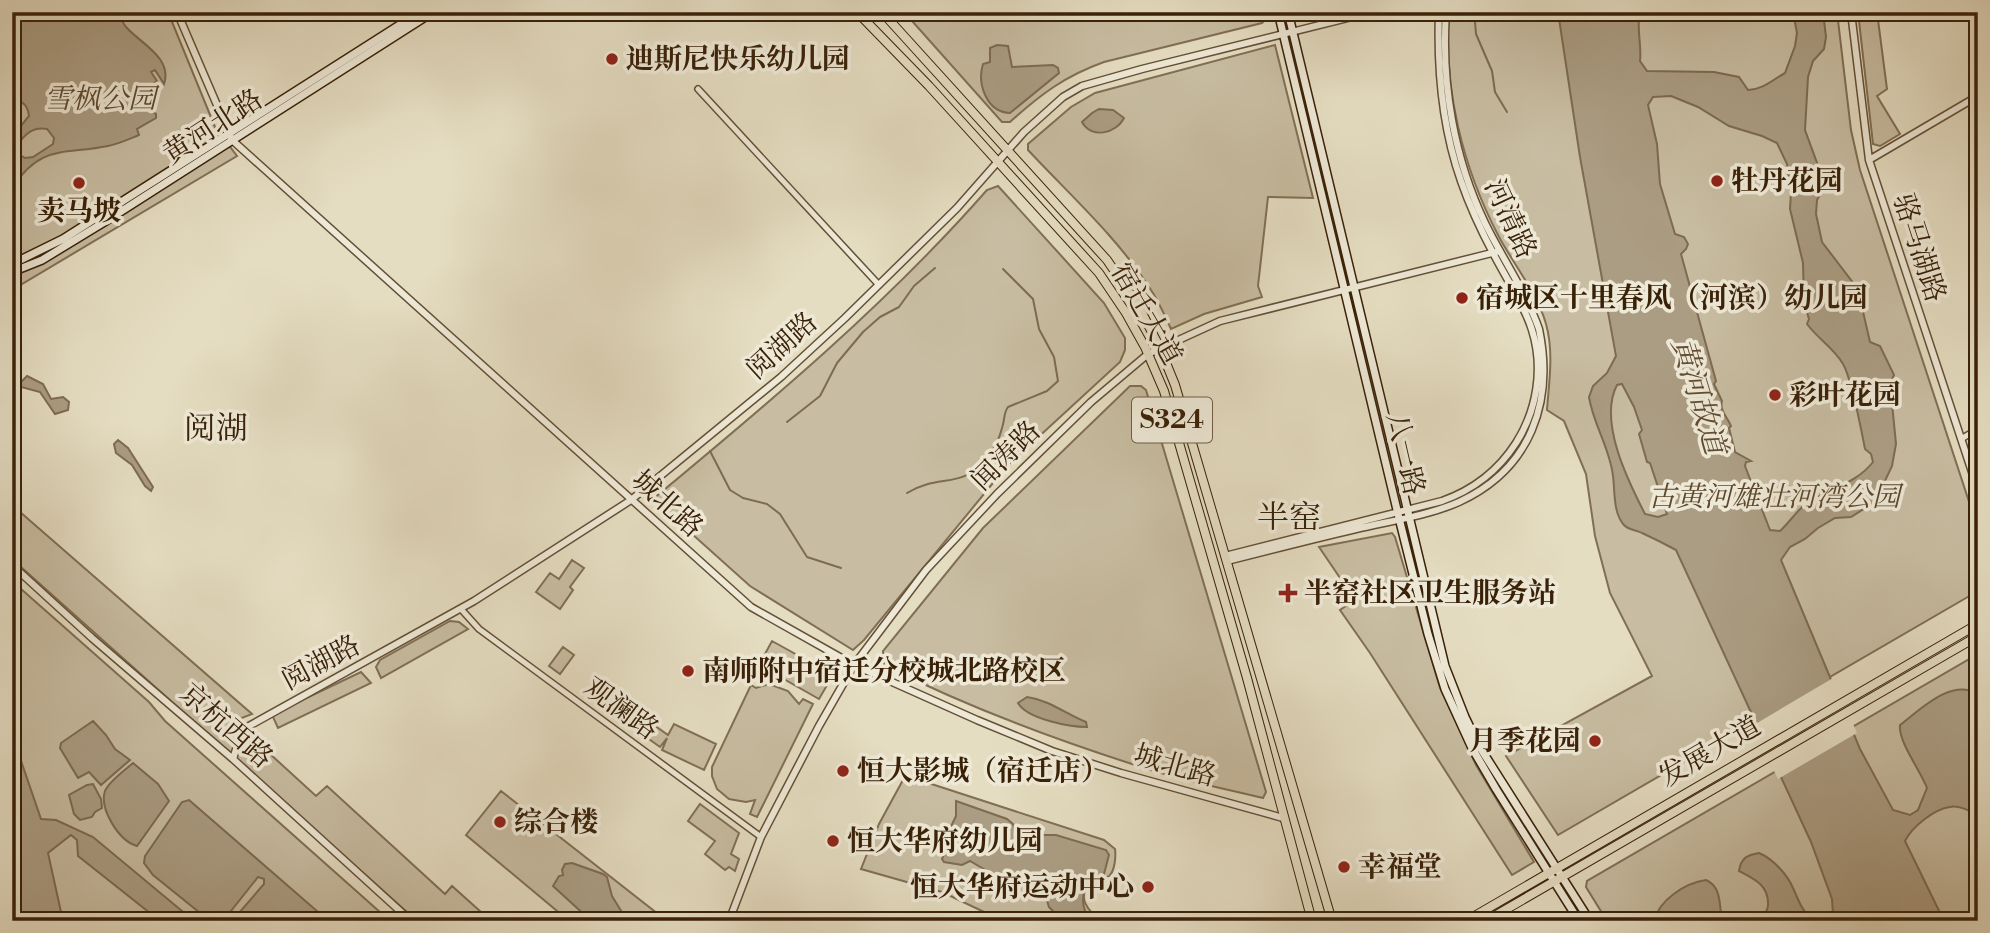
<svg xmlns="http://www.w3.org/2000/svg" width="1990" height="933" font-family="'Libre Bodoni','Noto Serif SC',serif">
	<rect width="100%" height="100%" fill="#e5ddc2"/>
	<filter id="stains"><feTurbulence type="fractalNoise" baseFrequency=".00286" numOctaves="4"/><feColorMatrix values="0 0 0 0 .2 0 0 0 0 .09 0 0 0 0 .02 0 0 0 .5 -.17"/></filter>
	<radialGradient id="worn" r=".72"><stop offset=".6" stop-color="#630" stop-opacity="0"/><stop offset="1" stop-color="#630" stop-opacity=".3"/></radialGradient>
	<path fill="#c8bda2" stroke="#806f55" stroke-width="2" d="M 12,12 L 168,12 L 215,127 L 237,156 L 12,290 Z
		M 904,12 L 1264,12 L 1266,19 L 1262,23 L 1104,62 C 1065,76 1041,94 1010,122 L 1002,122 Z
		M 1449,12 L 1837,12 L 1851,130 L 1860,170 L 1978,529 L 1978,591 L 1558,835 L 1506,756 L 1652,676 L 1610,593 L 1595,536 L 1586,474 L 1564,421 L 1547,410 C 1549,382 1554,352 1546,324 C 1537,292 1513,264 1498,235 C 1463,168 1443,88 1449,12 Z
		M 1858,12 L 1877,12 L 1887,89 L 1877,96 L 1900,134 L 1880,146 L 1873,144 Z
		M 1275,45 L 1313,198 L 1268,197 L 1258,286 L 1262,297 L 1204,314 L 1171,329 C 1165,316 1159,302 1151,290 C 1118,238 1070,195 1028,150 L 1028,144 L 1071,107 L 1095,93 Z
		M 998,186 L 1104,303 L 1125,338 L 1125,350 L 1120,362 L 1007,466 L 864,640 L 853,650 L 750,586 L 653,499 C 770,402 886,305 987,190 Z
		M 1130,386 L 1141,386 L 1146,390 L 1266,792 L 1263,798 C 1227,789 1189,782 1154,771 C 1061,742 971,709 884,665 L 883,651 L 983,528 Z
		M 12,505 L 252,714 L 234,721 L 316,796 L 327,786 L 445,894 L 452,886 L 491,921 L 417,921 L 12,559 Z
		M 1392,533 L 1395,537 L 1440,688 L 1476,765 L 1534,862 L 1512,875 L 1370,653 L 1340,610 L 1355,600 L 1319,547 Z
		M 572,560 L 584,568 L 570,587 L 573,590 L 560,609 L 536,592 L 550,573 L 559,579 Z
		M 12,581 L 149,702 L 165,721 L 390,921 L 12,921 Z
		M 450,621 L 459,622 L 468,629 L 381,678 L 376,667 L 380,660 Z
		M 772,641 L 833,675 L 819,699 L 759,665 Z
		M 563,647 L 574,655 L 560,674 L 549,666 Z
		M 1978,654 L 1978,921 L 1607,921 L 1586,887 L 1587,881 Z
		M 361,672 L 371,683 L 278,728 L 273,717 L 277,712 Z
		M 769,684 L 788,691 L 799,704 L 803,699 L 813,704 L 757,817 L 750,814 L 755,800 L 746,802 L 729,799 L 717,789 L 712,776 L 712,767 L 751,685 L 756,688 Z
		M 647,720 L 668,735 L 674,724 L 716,744 L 704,770 L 662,750 L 667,738 L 660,747 L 639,732 Z
		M 913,778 L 1104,840 L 1115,849 C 1116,856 1115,871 1109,876 C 1104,879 1098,878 1093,882 C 1074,895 1088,913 1104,921 L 1003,921 L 942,892 L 861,869 L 879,824 L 903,780 Z
		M 501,791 L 667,921 L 569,921 L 466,835 Z
		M 700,804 L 739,833 L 731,854 L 739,859 L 735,871 L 729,867 L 725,870 L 705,854 L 715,841 L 688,821 Z"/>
	<path fill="#ab9d83" stroke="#7d6b52" stroke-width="2" fill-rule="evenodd" d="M 12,12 L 118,12 C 120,17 123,23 126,27 C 140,43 173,58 164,84 L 155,70 L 151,72 L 157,81 L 151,85 L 154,95 L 146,107 L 156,114 L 156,118 L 137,129 L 139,135 C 129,139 118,144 108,146 C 63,155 41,144 12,188 L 12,143 L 18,147 L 20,155 L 25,158 L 33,157 L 53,144 L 54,138 L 47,129 C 34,127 28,132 20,141 L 12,137 L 29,116 C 27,100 19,104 12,93 Z
		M 1558,12 L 1640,12 C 1636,28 1642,45 1640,61 L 1647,71 L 1714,72 L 1739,77 L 1748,90 C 1764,89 1772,80 1785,73 L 1795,46 L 1797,33 L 1793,12 L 1823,12 L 1826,37 L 1824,49 L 1813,61 L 1808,77 L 1805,130 L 1820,171 L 1821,193 L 1817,200 L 1816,214 L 1822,242 L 1854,284 L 1861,303 L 1870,342 L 1880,346 L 1894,375 L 1890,383 L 1896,444 L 1892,466 L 1875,502 L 1851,517 L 1835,518 L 1818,528 L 1805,539 L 1790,547 L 1781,560 L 1860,749 L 1893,810 L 1910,815 L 1918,810 L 1927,788 C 1921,771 1898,742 1900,725 C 1921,709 1951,678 1978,694 L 1978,815 C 1970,811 1959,805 1950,807 C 1934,809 1912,827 1905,841 L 1944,921 L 1825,921 L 1833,915 L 1832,899 L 1811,842 L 1676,550 C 1665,544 1653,538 1642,533 C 1635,529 1629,531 1623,524 C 1613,511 1615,491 1613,476 C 1610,448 1593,424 1589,397 L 1593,386 L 1607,373 L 1616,356 L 1580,157 ZM 1671,96 L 1698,107 L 1729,126 L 1762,136 L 1777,143 L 1787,164 L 1791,192 L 1790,209 L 1803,263 L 1804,302 L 1809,319 L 1807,324 C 1818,339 1834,348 1843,364 C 1852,379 1861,429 1865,449 L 1871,454 L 1873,462 C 1856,484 1829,488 1807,503 C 1798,509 1789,523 1780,531 L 1770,530 L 1745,466 L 1746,462 L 1751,461 L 1735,452 L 1729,428 L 1731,426 C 1728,418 1719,410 1722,401 L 1714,384 L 1716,381 L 1681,254 L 1686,249 L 1688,244 L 1684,237 L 1675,234 L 1660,184 L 1657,144 L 1648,105 L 1653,97 ZM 1622,384 L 1634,407 L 1642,430 L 1639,434 L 1647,462 L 1650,463 L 1667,514 L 1658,517 L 1645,514 C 1628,481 1598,421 1617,385 Z
		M 997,45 L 1008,46 L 1012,67 L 1053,65 L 1058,68 L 1059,73 L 1010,113 C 986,112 977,83 983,64 L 990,62 L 990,48 Z
		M 1099,109 L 1113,110 L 1124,118 C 1116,134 1091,139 1082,122 L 1092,113 Z
		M 27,376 L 43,384 L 51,399 L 63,397 L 69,402 L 68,410 L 55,414 L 40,392 L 21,387 L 20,383 Z
		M 118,440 L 128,448 L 153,487 L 151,491 L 145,486 L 132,465 L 116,453 L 114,444 Z
		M 1027,697 C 1049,700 1066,714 1086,722 L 1087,727 C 1070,727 1027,719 1018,703 Z
		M 93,721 L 106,735 L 115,749 L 130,760 L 101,785 L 89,772 L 78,778 L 60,748 L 61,743 Z
		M 12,742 L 19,755 L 41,819 L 56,820 L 93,837 L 194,921 L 160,921 L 78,856 L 77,840 L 71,835 L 48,853 L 63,921 L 12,921 Z
		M 133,763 L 158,784 L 169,801 L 137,846 C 119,841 99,809 105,791 C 109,781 125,770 133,763 Z
		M 93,784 L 101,799 L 102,808 L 95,812 L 92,817 L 80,820 L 74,814 L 69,795 L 87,785 Z
		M 189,800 L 325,918 L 324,921 L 232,921 L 264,884 L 264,879 L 258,877 L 223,921 L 210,921 L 153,875 L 144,863 L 145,856 L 182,802 Z
		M 956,801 L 1007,819 L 1013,824 L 1015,832 L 1020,835 L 1056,835 L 1106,850 L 1109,855 L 1104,874 C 1082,881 1077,903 1091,921 L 1062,921 L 1049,907 L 1045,894 L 1057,884 L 1052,878 L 1044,884 L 1049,889 L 1044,892 L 1042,889 L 1020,883 L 1010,889 L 1001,881 L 993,883 L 992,874 L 970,861 L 962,865 L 944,862 L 942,859 L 947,847 L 944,841 L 956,816 Z
		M 1759,853 C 1773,859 1787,874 1793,888 C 1799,901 1802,912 1814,921 L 1762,921 C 1763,915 1768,911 1768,905 C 1769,885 1754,879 1739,871 C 1741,858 1747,855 1759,853 Z
		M 572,863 L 603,874 L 607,877 L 612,896 L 623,914 L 643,921 L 589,919 L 553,886 L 559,876 L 563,875 L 562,870 L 565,864 Z
		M 1706,880 C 1722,887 1719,905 1722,921 L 1654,921 C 1659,900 1685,883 1706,880 Z"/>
	<path fill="#e5ddc2" d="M 1833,678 L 1857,733 L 1778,779 L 1752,726 Z"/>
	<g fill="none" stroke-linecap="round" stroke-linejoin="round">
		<path stroke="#7d6b52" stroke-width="2" d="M 1479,12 L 1475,22 L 1476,34 L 1492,71 L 1495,92 L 1507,112
			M 787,422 L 820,396 L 837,363 L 863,332 L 880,317 L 899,307 L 914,286 L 935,268
			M 710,451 L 730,490 L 743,498 L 767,504 L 780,514 L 807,557 L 841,568
			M 907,493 C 941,472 963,492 990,454 C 995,447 1000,436 1002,428 C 1005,420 1003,414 1008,407 L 1047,391 L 1058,381 L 1054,357 L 1039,329 L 1033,299 L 1003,269"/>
		<g stroke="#645036" stroke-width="8">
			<path id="minor" d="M 698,89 L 879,285
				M 1961,439 L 1978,429
				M 461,609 L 479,629 L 761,837"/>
		</g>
		<g stroke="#645036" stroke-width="9">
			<path id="tertiary" d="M 177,12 L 232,140 L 751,607 L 854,665 L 977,720 L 1052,751 L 1121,773 L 1283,818
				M 1851,12 L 1869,160 L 1978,490
				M 1869,160 L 1978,96
				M 1225,556 L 1442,501 C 1473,490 1498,471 1516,443 C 1537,410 1544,368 1532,330 C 1526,310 1514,291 1504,273 C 1487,243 1472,213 1461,181 C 1442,127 1437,69 1439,12
				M 1227,561 C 1270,550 1313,539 1356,529 C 1390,521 1427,516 1459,502 C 1531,469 1554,402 1539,329 C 1526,292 1502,258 1485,223 C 1454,159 1441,83 1446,12
				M 12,565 L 92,638 L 233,759 L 411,921
				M 233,759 L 238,743 L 249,726 L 474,601 L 631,500 L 781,377 L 845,318 L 957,208 L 1024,132 L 1063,97 L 1082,86 L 1142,69 L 1372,12
				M 729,921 L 761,837 L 819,726 L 854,665 L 926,570 L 997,494 L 1091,402 L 1148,354 L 1220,321 L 1500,251"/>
		</g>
		<g stroke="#392108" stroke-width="10">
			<path id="secondary" d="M 1278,12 L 1398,514 L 1428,634 L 1445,689 L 1472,748 L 1496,789 L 1579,921
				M 1288,12 L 1445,666 L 1465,717 L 1479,746 L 1590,921
				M 12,264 L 63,239 L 420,12
				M 12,272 L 42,260 L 106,221 L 433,12"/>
		</g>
		<g stroke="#392108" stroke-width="10">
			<path id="primary" d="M 857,12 L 929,86 L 1099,273 L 1126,313 L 1145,347 L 1164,391 L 1247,678 L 1312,921
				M 882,12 L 1107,260 L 1139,307 L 1160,348 L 1175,385 L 1332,921
				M 1466,921 L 1978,624
				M 1486,921 L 1978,636"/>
		</g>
		<use href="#minor" stroke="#eee9d7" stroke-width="5"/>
		<use href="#tertiary" stroke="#eee9d7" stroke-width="6"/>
		<use href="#secondary" stroke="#eee9d7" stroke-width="7"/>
		<use href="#primary" stroke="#e5ddc2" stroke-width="8"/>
	</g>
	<g fill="#8f2418" stroke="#eee9d7" stroke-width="2.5">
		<circle cx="612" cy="59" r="7"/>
		<circle cx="1717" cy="181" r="7"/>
		<circle cx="79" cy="183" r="7"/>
		<circle cx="1462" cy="298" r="7"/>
		<circle cx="1775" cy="395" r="7"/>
		<path d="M1284.5 582.5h7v7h7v7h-7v7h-7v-7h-7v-7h7z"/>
		<circle cx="688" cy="671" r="7"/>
		<circle cx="1595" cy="741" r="7"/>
		<circle cx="843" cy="771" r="7"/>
		<circle cx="500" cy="822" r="7"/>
		<circle cx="833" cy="841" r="7"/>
		<circle cx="1344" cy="867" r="7"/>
		<circle cx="1148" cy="887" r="7"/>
	</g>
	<g text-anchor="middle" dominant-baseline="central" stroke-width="7" stroke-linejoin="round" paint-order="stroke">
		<rect fill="#eee9d7" stroke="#6f5d46" stroke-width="2" x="1132" y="397.5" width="80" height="45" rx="5"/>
		<g font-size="26" font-weight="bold" fill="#392108">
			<text x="1172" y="420">S324</text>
		</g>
		<g font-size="28" font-weight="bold" fill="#392108" stroke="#eee9d7" text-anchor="start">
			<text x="626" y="59">迪斯尼快乐幼儿园</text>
			<text x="1731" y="181">牡丹花园</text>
			<text x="79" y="211" text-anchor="middle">卖马坡</text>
			<text x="1476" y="298">宿城区十里春风（河滨）幼儿园</text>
			<text x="1789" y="395">彩叶花园</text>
			<text x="1304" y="593">半窑社区卫生服务站</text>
			<text x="702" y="671">南师附中宿迁分校城北路校区</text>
			<text x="1581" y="741" text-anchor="end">月季花园</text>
			<text x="857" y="771">恒大影城（宿迁店）</text>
			<text x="514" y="822">综合楼</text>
			<text x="847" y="841">恒大华府幼儿园</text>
			<text x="1358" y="867">幸福堂</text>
			<text x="1134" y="887" text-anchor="end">恒大华府运动中心</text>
		</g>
		<g font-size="28" font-style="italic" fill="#5d482e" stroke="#eee9d7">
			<text x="100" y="99">雪枫公园</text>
			<text x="1774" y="497">古黄河雄壮河湾公园</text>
		</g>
		<g font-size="28" fill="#392108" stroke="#eee9d7">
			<text transform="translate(213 127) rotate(-33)">黄河北路</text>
			<text transform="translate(1510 219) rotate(65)">河清路</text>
			<text transform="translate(1919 248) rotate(72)">骆马湖路</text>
			<text transform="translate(1146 314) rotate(60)">宿迁大道</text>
			<text transform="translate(782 346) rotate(-42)">阅湖路</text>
			<text transform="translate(1405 454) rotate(77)">八一路</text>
			<text transform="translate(1006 456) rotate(-45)">闻涛路</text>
			<text transform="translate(667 504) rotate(42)">城北路</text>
			<text transform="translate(321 663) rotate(-28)">阅湖路</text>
			<text transform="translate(621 709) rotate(36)">观澜路</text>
			<text transform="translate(226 726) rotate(41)">京杭西路</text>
			<text transform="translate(1710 752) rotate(-30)">发展大道</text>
			<text transform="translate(1175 766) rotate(16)">城北路</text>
		</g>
		<g font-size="30" font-style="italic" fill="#614c33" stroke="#eee9d7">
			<text transform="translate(1698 396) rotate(73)">黄河故道</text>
		</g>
		<g font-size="32" fill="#392108" stroke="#eee9d7">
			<text x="216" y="429">阅湖</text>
			<text x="1289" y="518">半窑</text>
		</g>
	</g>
	<rect width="1990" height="933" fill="none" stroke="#e5ddc2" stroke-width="42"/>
	<rect x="14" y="14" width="1962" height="905" fill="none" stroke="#392108" stroke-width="3.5"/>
	<rect x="21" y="21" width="1948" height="891" fill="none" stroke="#392108" stroke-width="2"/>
	<rect width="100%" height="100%" filter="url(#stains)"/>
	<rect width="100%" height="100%" fill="url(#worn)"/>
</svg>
